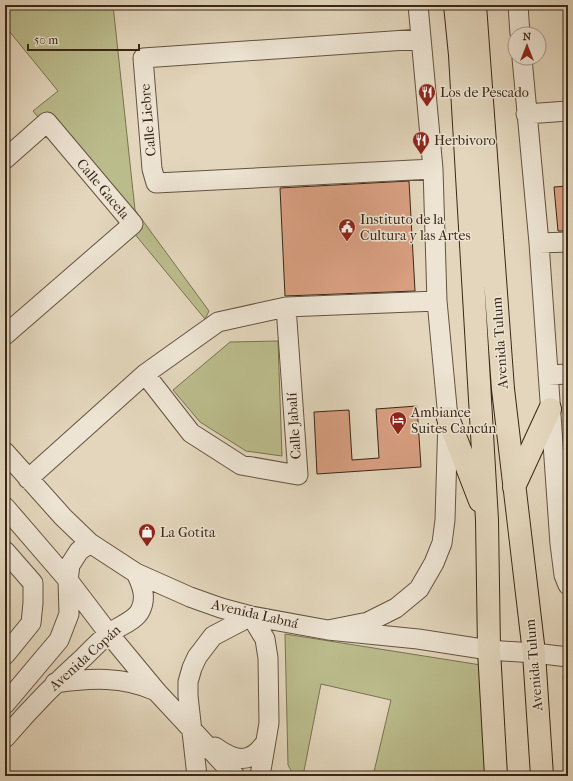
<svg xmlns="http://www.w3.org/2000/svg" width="573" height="781" font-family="'IM FELL French Canon',serif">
	<rect width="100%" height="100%" fill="#e3d6bc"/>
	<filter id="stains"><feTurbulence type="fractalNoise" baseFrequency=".005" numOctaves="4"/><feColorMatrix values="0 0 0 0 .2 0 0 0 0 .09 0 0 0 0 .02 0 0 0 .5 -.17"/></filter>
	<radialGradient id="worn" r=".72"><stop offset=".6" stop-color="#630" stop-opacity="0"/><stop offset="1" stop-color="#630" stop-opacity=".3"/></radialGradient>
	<path fill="#bbbc8c" stroke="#7a7252" d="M 5,5 L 113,5 L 135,210 L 209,311 L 205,319 L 33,111 L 58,91 L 5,26 Z
		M 278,341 L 282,456 L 246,451 L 200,422 L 173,390 L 230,342 Z
		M 285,634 L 481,665 L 488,776 L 373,776 L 391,700 L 321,684 L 303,776 L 294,776 L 288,765 Z
		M 563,676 L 568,676 L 568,751 Z"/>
	<path fill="#d89f81" stroke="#3a2717" d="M 409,181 L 415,291 L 285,296 L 280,188 Z
		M 568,186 L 568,231 L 558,231 L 554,187 Z
		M 417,406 L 421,467 L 317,474 L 314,412 L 349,410 L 352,460 L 379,458 L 376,409 Z"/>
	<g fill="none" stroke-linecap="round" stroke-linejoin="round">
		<g stroke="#645340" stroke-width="21">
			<path id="minor" d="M 518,5 L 520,34
				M 421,39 L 143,58 L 152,169 L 156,183 L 433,169
				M 522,58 L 539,243 L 560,544 L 564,575 L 568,585
				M 526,114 L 568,111
				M 5,159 L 47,122 L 133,224 L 5,335
				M 539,243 L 568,242
				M 145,374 L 191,433 L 241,465 L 298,475 L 286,307
				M 548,375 L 568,374
				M 5,452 L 63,517 L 90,543 L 136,573 L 190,597 L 221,608 L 251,616 L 328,630 L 418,639 L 489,650 L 534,653 L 568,657
				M 28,479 L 145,374 L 218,322 L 286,307 L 437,301
				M 5,507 L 68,580 L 109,634 L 157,692 L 235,776
				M 5,551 L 33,583 L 33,603 L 31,623 L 5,655
				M 251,616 L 265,639 L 268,658 L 269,723 L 260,776
				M 328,630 L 368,622 L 396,608 L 419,589 L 434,563 L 442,543 L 445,520 L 448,418 L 437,301 L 433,169 L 418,5
				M 55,683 C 90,678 123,676 156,691
				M 5,704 L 59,640 L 69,614 L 68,580 L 70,565 L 79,551 L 90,543
				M 5,738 C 30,709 56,682 84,657 C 92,649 100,641 108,634 C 117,627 135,621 140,611 C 147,598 142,585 136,573
				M 215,747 C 235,761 250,765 265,743
				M 197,776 L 188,696 L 188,682 L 192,668 L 197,657 L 213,636 L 251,616"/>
		</g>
		<g stroke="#3a2717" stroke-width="24">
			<path id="major" d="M 455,5 L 460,55 L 487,520 L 489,650 L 496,776
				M 475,5 L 503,389 L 534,653 L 542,776
				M 448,418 L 480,501
				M 514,487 L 550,409"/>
		</g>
		<use href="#minor" stroke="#ede4d3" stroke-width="19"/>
		<use href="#major" stroke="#e3d6bc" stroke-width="22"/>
	</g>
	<defs>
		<g id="restaurant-pin" transform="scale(0.9)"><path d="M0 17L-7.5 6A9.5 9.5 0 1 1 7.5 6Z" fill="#8f2418" stroke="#ede4d3"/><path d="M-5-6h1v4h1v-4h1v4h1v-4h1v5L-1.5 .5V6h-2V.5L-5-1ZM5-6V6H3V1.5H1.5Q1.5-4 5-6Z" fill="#fff"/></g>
		<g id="civic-pin" transform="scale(0.9)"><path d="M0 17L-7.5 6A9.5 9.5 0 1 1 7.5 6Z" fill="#8f2418" stroke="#ede4d3"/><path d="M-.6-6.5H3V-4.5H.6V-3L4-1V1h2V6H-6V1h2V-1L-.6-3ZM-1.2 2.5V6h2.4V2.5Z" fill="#fff"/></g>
		<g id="hotel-pin" transform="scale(0.9)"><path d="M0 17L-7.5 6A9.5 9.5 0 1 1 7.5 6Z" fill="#8f2418" stroke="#ede4d3"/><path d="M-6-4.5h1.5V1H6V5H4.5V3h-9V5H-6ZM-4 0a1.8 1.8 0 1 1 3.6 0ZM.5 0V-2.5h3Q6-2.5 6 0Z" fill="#fff"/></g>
		<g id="shop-pin" transform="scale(0.9)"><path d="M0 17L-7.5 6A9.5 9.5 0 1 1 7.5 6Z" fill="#8f2418" stroke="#ede4d3"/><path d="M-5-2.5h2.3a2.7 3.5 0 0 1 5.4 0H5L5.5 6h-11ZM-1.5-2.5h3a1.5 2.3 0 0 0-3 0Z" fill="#fff"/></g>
	</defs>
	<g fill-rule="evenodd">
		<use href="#restaurant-pin" x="427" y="92"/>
		<use href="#restaurant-pin" x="421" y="140"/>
		<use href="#civic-pin" x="347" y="227"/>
		<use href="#hotel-pin" x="398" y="420"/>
		<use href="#shop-pin" x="147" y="532"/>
	</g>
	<g text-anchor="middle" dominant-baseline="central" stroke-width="3" stroke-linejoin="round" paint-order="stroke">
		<g font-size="14" fill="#3a2717" stroke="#ede4d3" text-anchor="start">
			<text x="440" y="92">Los de Pescado</text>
			<text x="434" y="140">Herbivoro</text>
			<text x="360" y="219">Instituto de la<tspan x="360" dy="16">Cultura y las Artes</tspan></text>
			<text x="411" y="412">Ambiance<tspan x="411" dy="16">Suites Cancún</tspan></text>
			<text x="160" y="532">La Gotita</text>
		</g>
		<g font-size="14" fill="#3a2717" stroke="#ede4d3">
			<text transform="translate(148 120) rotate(-95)">Calle Liebre</text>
			<text transform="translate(103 189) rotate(50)">Calle Gacela</text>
			<text transform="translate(500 343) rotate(-94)">Avenida Tulum</text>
			<text transform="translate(294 426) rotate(-94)">Calle Jabalí</text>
			<text transform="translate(255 614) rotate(13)">Avenida Labná</text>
			<text transform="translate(85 658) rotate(-42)">Avenida Copán</text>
			<text transform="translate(534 665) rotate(-95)">Avenida Tulum</text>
		</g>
	</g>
	<rect width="573" height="781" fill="none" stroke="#e3d6bc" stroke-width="20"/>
	<rect x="6" y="6" width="561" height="769" fill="none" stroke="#3a2717" stroke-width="2"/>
	<rect x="10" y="10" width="553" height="761" fill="none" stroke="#3a2717"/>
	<g transform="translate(527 46)"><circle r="19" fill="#ede4d3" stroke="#a59888"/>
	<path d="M0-3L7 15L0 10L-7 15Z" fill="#8f2418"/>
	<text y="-6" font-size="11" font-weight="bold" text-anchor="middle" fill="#3a2717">N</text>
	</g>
	<path d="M28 44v6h111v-6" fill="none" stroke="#3a2717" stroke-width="2"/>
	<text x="34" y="44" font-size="12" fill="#3a2717" stroke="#ede4d3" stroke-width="3" paint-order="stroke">50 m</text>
	<rect width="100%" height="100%" filter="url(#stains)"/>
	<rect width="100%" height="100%" fill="url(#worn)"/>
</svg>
